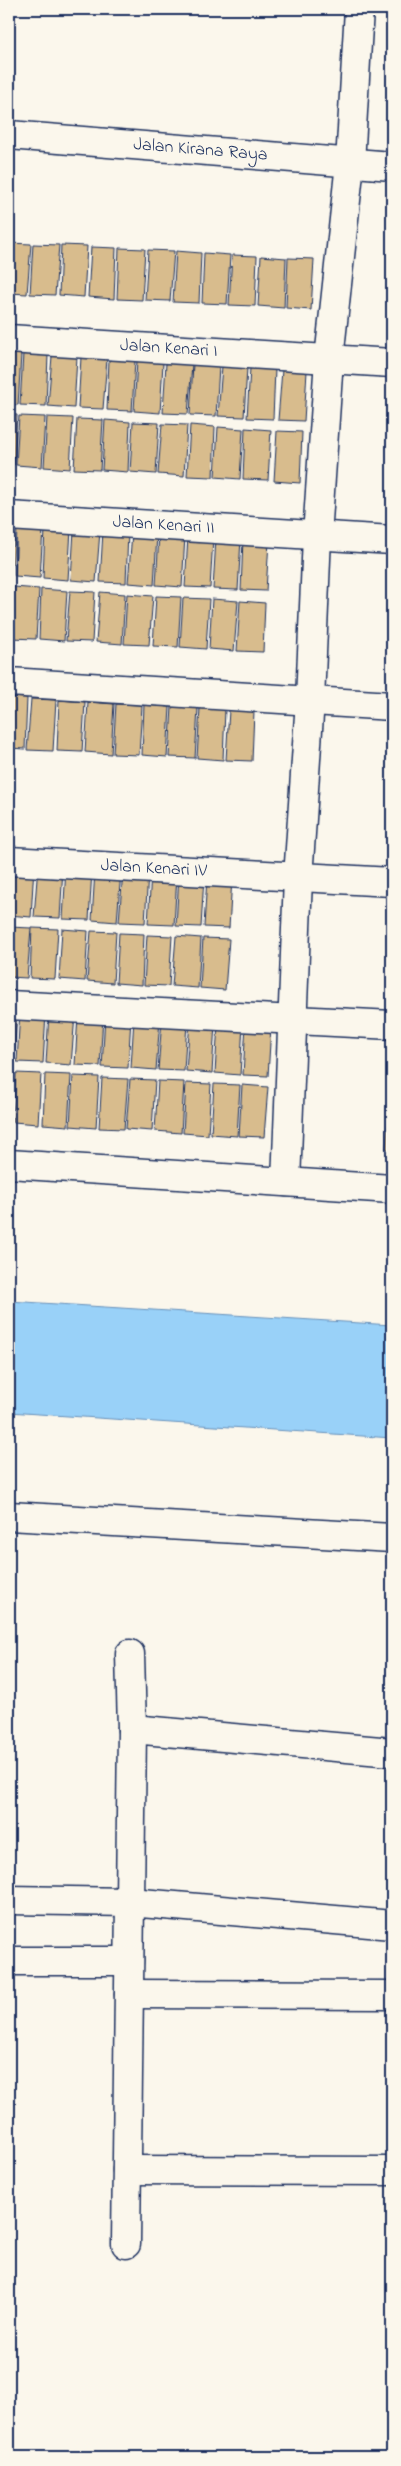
<svg xmlns="http://www.w3.org/2000/svg" width="401" height="2466" font-family="'Indie Flower',sans-serif">
	<rect width="100%" height="100%" fill="#fbf7ec"/>
	<filter id="ink" filterUnits="userSpaceOnUse"><feTurbulence type="fractalNoise" baseFrequency=".02" numOctaves="2"/><feDisplacementMap in="SourceGraphic" scale="10" xChannelSelector="R" yChannelSelector="G"/><feConvolveMatrix kernelMatrix="1 2 1 2 8 2 1 2 1" color-interpolation-filters="sRGB"/></filter>
	<g filter="url(#ink)">
		<path fill="#99d1f8" stroke="#6790ba" d="M 9,1301 L 392,1325 L 392,1438 L 9,1412 Z"/>
		<path fill="#d8bc8d" stroke="#1b2f5e" d="M 9,243 L 31,244 L 27,294 L 9,293 Z
			M 33,244 L 59,245 L 55,295 L 30,294 Z
			M 61,245 L 87,246 L 84,297 L 59,295 Z
			M 91,247 L 116,248 L 114,299 L 88,297 Z
			M 119,248 L 145,249 L 142,300 L 117,299 Z
			M 148,250 L 174,251 L 170,301 L 145,300 Z
			M 176,251 L 201,253 L 199,303 L 173,302 Z
			M 204,253 L 230,255 L 227,304 L 202,303 Z
			M 232,255 L 257,256 L 255,306 L 229,305 Z
			M 261,256 L 286,258 L 284,308 L 258,306 Z
			M 288,258 L 314,259 L 311,310 L 286,308 Z
			M 9,354 L 21,354 L 18,405 L 9,404 Z
			M 23,354 L 48,355 L 46,406 L 20,405 Z
			M 52,356 L 77,357 L 74,408 L 48,406 Z
			M 81,357 L 107,359 L 103,409 L 78,408 Z
			M 109,359 L 135,361 L 132,411 L 107,410 Z
			M 137,361 L 163,363 L 160,413 L 134,411 Z
			M 166,363 L 192,364 L 188,414 L 163,413 Z
			M 193,364 L 219,366 L 216,416 L 190,415 Z
			M 222,366 L 247,368 L 244,417 L 218,416 Z
			M 250,368 L 275,369 L 273,419 L 247,418 Z
			M 282,370 L 307,371 L 304,421 L 278,420 Z
			M 9,414 L 17,415 L 14,465 L 9,465 Z
			M 19,416 L 45,417 L 42,467 L 16,465 Z
			M 47,417 L 73,418 L 70,469 L 44,467 Z
			M 77,419 L 103,420 L 100,470 L 74,469 Z
			M 105,420 L 130,422 L 128,472 L 102,470 Z
			M 133,422 L 159,423 L 156,474 L 130,472 Z
			M 162,424 L 187,425 L 184,476 L 158,474 Z
			M 190,425 L 215,427 L 213,477 L 187,476 Z
			M 218,427 L 243,429 L 240,479 L 215,477 Z
			M 245,428 L 271,430 L 268,480 L 243,479 Z
			M 277,431 L 302,432 L 300,483 L 274,481 Z
			M 9,526 L 15,526 L 12,576 L 9,576 Z
			M 17,526 L 43,528 L 40,578 L 15,576 Z
			M 45,528 L 71,529 L 68,580 L 43,578 Z
			M 74,530 L 100,531 L 96,582 L 71,580 Z
			M 103,531 L 128,532 L 126,583 L 100,582 Z
			M 132,533 L 157,534 L 154,585 L 128,583 Z
			M 159,535 L 185,536 L 182,587 L 156,585 Z
			M 188,536 L 213,538 L 210,588 L 185,587 Z
			M 216,538 L 241,539 L 238,590 L 213,589 Z
			M 243,539 L 269,541 L 266,591 L 241,590 Z
			M 14,587 L 39,589 L 36,639 L 11,638 Z
			M 41,589 L 67,591 L 64,641 L 39,639 Z
			M 70,591 L 95,592 L 92,642 L 66,641 Z
			M 100,592 L 125,594 L 122,644 L 96,642 Z
			M 127,594 L 153,596 L 149,645 L 124,644 Z
			M 156,596 L 181,597 L 178,647 L 153,646 Z
			M 183,598 L 209,599 L 206,649 L 180,647 Z
			M 212,599 L 238,601 L 234,651 L 209,649 Z
			M 240,601 L 265,603 L 263,652 L 237,651 Z
			M 9,697 L 27,698 L 25,749 L 9,748 Z
			M 31,699 L 56,700 L 53,751 L 27,750 Z
			M 59,700 L 85,702 L 82,752 L 57,751 Z
			M 88,702 L 114,704 L 111,754 L 85,752 Z
			M 116,704 L 142,705 L 139,755 L 113,754 Z
			M 144,705 L 170,707 L 167,757 L 142,755 Z
			M 172,707 L 198,708 L 195,758 L 169,757 Z
			M 200,708 L 225,709 L 223,760 L 197,758 Z
			M 229,710 L 254,711 L 252,761 L 226,760 Z
			M 9,865 L 34,866 L 31,917 L 9,915 Z
			M 38,866 L 63,868 L 60,918 L 34,917 Z
			M 66,868 L 92,870 L 89,920 L 63,919 Z
			M 95,870 L 121,871 L 117,922 L 92,920 Z
			M 123,871 L 148,873 L 145,923 L 119,922 Z
			M 151,873 L 177,875 L 174,925 L 148,924 Z
			M 179,875 L 204,877 L 201,927 L 176,926 Z
			M 207,877 L 232,878 L 229,928 L 204,927 Z
			M 9,927 L 31,928 L 27,978 L 9,977 Z
			M 32,928 L 58,929 L 55,979 L 30,978 Z
			M 62,929 L 88,931 L 85,981 L 59,979 Z
			M 91,931 L 116,932 L 113,983 L 87,981 Z
			M 119,933 L 144,934 L 142,985 L 116,983 Z
			M 147,935 L 172,936 L 169,986 L 144,985 Z
			M 176,936 L 201,938 L 198,988 L 172,986 Z
			M 203,938 L 229,939 L 225,990 L 200,988 Z
			M 9,1011 L 17,1011 L 14,1061 L 9,1061 Z
			M 20,1011 L 46,1013 L 43,1063 L 17,1062 Z
			M 49,1013 L 75,1015 L 71,1065 L 46,1063 Z
			M 78,1015 L 103,1016 L 100,1066 L 75,1065 Z
			M 105,1016 L 131,1018 L 128,1068 L 102,1067 Z
			M 134,1018 L 160,1020 L 156,1070 L 131,1068 Z
			M 162,1020 L 187,1022 L 184,1071 L 158,1070 Z
			M 190,1022 L 215,1023 L 212,1073 L 186,1071 Z
			M 218,1023 L 243,1024 L 240,1075 L 215,1073 Z
			M 246,1024 L 271,1026 L 268,1076 L 243,1075 Z
			M 9,1072 L 13,1073 L 10,1122 L 9,1122 Z
			M 16,1073 L 41,1074 L 38,1124 L 13,1122 Z
			M 45,1074 L 71,1075 L 68,1126 L 43,1124 Z
			M 73,1076 L 99,1077 L 96,1128 L 70,1126 Z
			M 102,1078 L 128,1079 L 124,1129 L 99,1128 Z
			M 130,1079 L 155,1080 L 152,1131 L 126,1129 Z
			M 158,1081 L 184,1082 L 181,1133 L 155,1131 Z
			M 186,1083 L 211,1084 L 208,1135 L 183,1133 Z
			M 214,1084 L 240,1085 L 237,1136 L 211,1134 Z
			M 242,1085 L 268,1087 L 264,1137 L 239,1136 Z
			M 389,1099 L 392,1099 L 392,1150 L 386,1149 Z"/>
		<g fill="none" stroke-linecap="round" stroke-linejoin="round">
			<g stroke="#1b2f5e" stroke-width="31">
				<g id="minor">
					<path id="s1" d="M 9,135 L 392,166"/>
					<path id="s2" d="M 9,339 L 392,363"/>
					<path id="s3" d="M 9,516 L 392,540"/>
					<path d="M 9,682 L 392,706"/>
					<path id="s4" d="M 9,861 L 392,882"/>
					<path d="M 9,1005 L 392,1025"/>
					<path d="M 9,1164 L 392,1189"/>
					<path d="M 286,1182 L 298,878 L 310,700 L 317,536 L 329,359 L 350,163 L 359,9"/>
					<path d="M 9,1516 L 392,1538"/>
					<path d="M 132,1729 L 392,1752"/>
					<path d="M 9,1900 L 130,1902 L 392,1925"/>
					<path d="M 9,1961 L 129,1961"/>
					<path d="M 129,1994 L 392,1995"/>
					<path d="M 127,2170 L 392,2171"/>
					<path d="M 126,2244 L 132,1729 L 130,1654"/>
				</g>
			</g>
			<use href="#minor" stroke="#fbf7ec" stroke-width="28"/>
		</g>
	</g>
	<g text-anchor="middle" dominant-baseline="central" stroke-width="5" stroke-linejoin="round" paint-order="stroke">
		<g font-size="18" fill="#1b2f5e" stroke="#fbf7ec">
			<text stroke="none"><textPath href="#s1" startOffset="192">Jalan Kirana Raya</textPath></text>
			<text stroke="none"><textPath href="#s2" startOffset="160">Jalan Kenari I</textPath></text>
			<text stroke="none"><textPath href="#s3" startOffset="155">Jalan Kenari II</textPath></text>
			<text stroke="none"><textPath href="#s4" startOffset="145">Jalan Kenari IV</textPath></text>
		</g>
	</g>
	<rect width="401" height="2466" fill="none" stroke="#fbf7ec" stroke-width="30"/>
	<rect x="15" y="15" width="371" height="2436" fill="none" stroke="#1b2f5e" stroke-width="2" filter="url(#ink)"/>
</svg>
